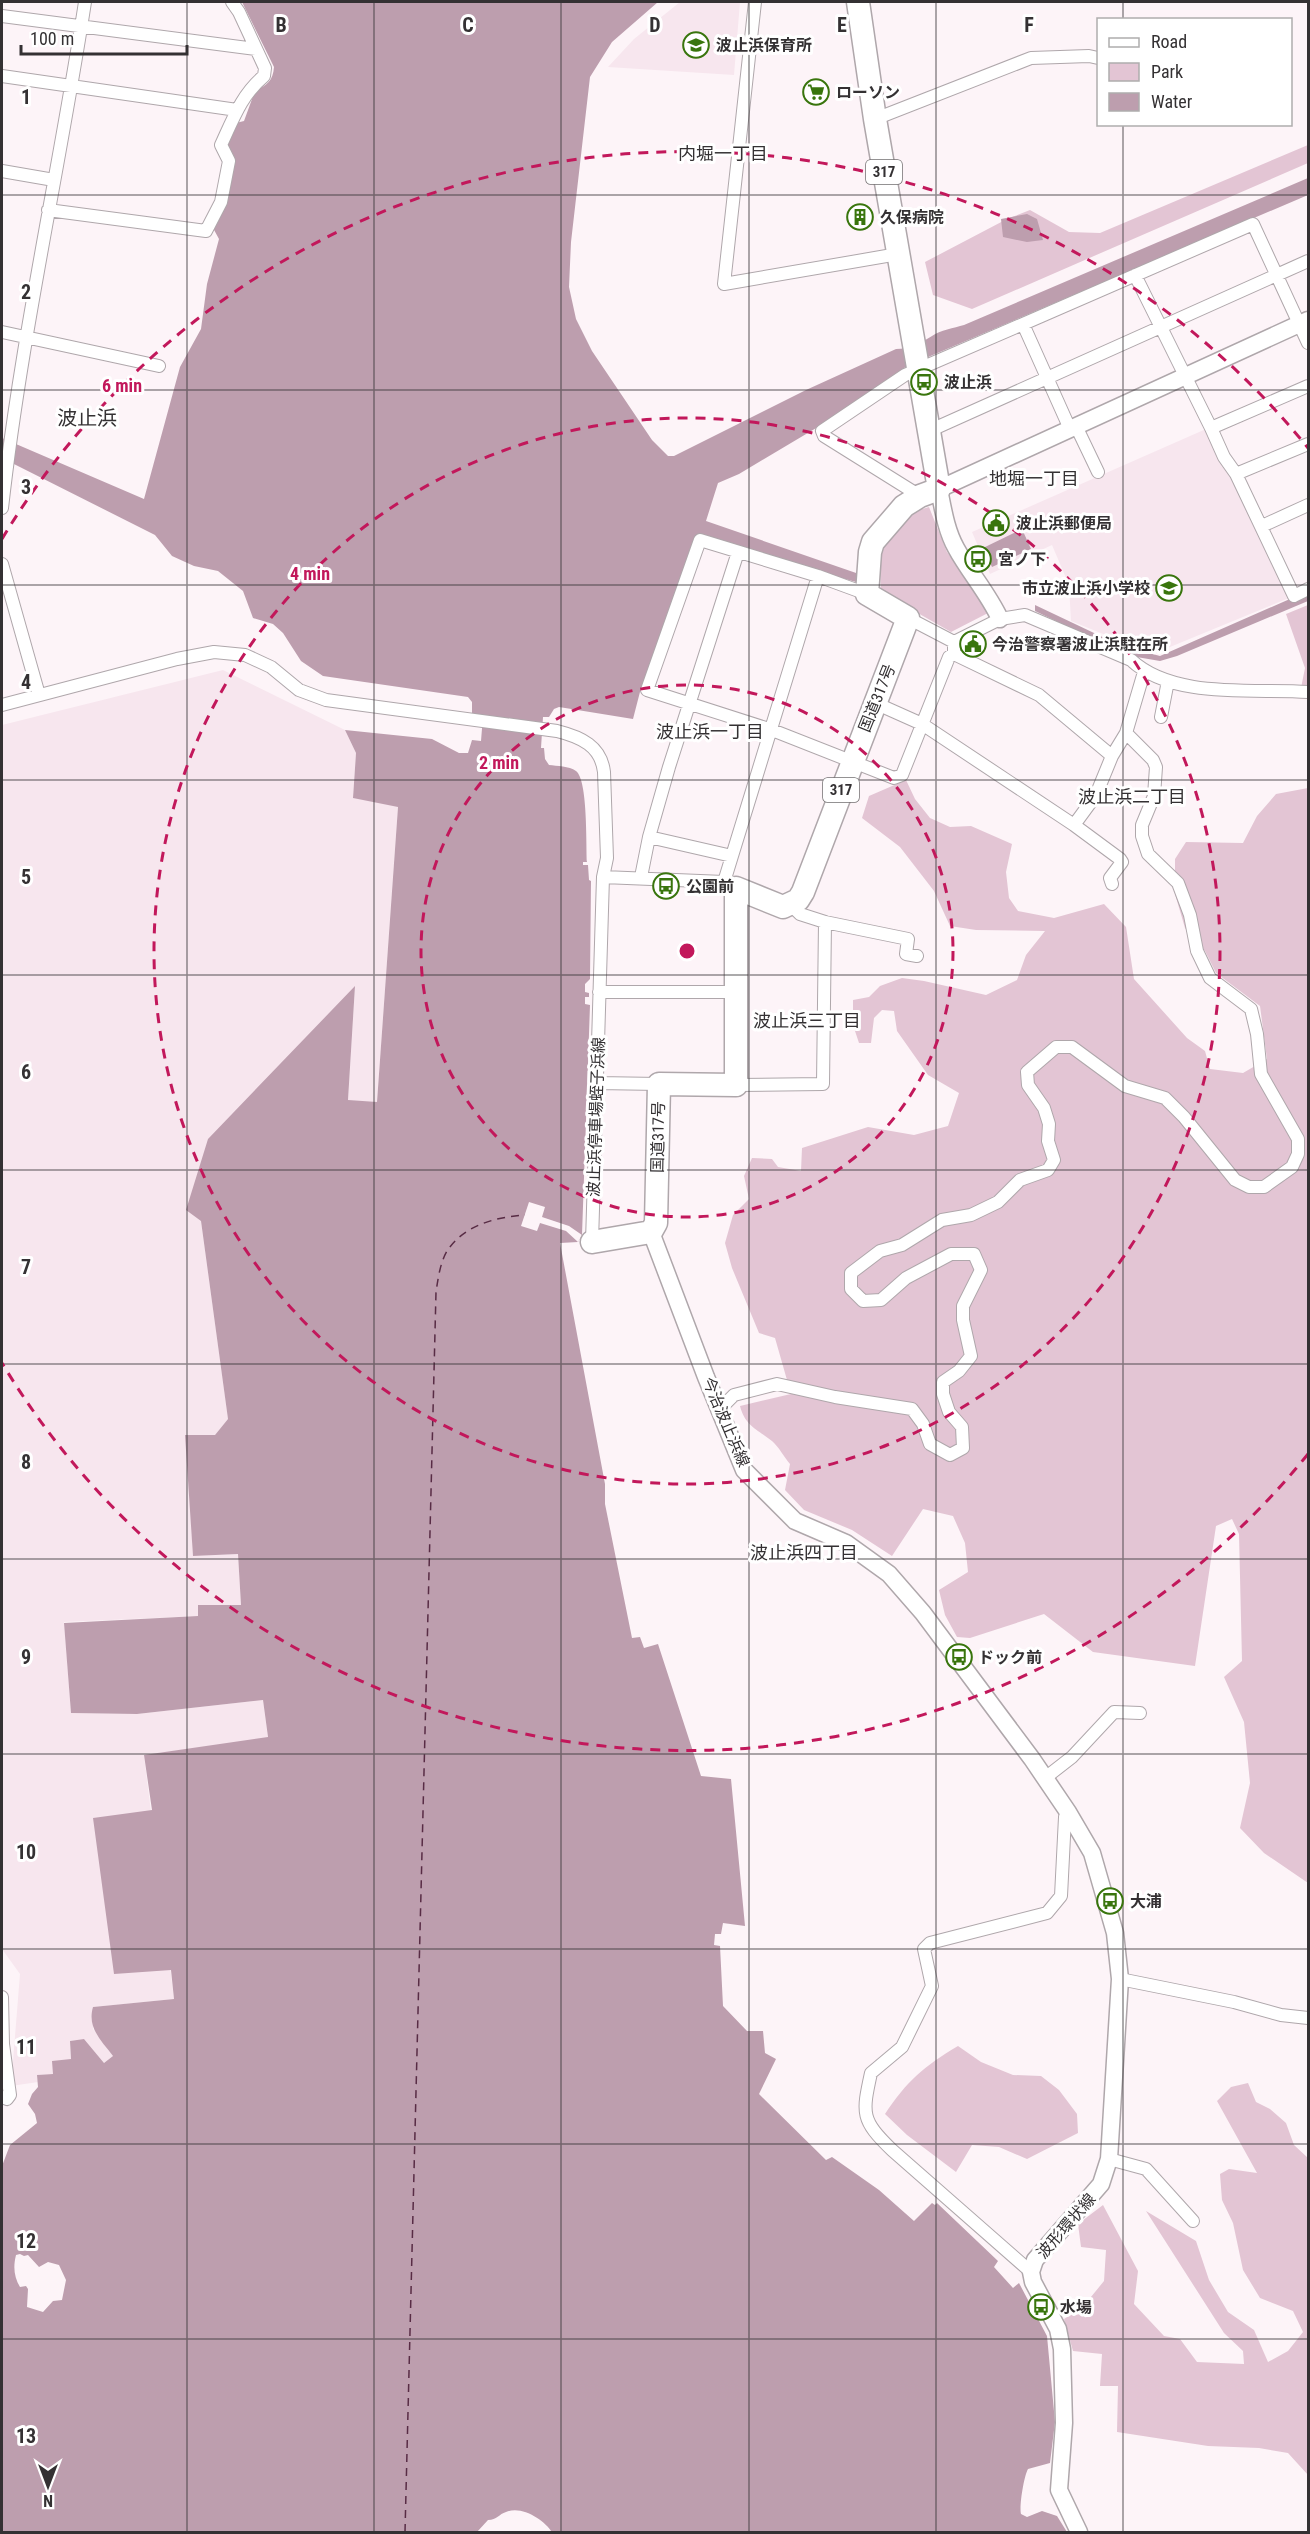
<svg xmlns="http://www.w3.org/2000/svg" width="1310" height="2534" font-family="'Roboto Condensed','Noto Sans JP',sans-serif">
	<rect width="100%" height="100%" fill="#fdf4f8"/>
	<path fill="#f7e6ee" d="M 680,2 L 740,2 L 734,75 L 608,67 L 634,39 Z
		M 1206,429 L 1237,478 L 1294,596 L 1153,654 L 1071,621 L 1069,585 L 1052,545 L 990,574 L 972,532 Z
		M 223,670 L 345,730 L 356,753 L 353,797 L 398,806 L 377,1102 L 348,1101 L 355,987 L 201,1221 L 228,1419 L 215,1435 L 186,1435 L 193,1556 L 238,1554 L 241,1605 L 199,1605 L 199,1616 L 64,1622 L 71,1713 L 137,1714 L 263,1700 L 268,1738 L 144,1755 L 174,1999 L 93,2007 L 93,2029 L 113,2056 L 104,2063 L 84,2039 L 70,2041 L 71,2060 L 53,2074 L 37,2075 L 38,2082 L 11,2086 L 20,1974 L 2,1949 L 2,725 Z"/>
	<path fill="#e3c5d4" d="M 1308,145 L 1308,163 L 972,309 L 933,295 L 925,262 L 1007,219 L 1030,210 L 1069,232 L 1100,233 Z
		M 929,507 L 947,552 L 983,599 L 990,612 L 951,632 L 881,592 L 879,547 L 909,513 Z
		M 1308,605 L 1308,689 L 1301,688 L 1305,668 L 1286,614 Z
		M 906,780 L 915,799 L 930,818 L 950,827 L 971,826 L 1012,844 L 1006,872 L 1009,898 L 1018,911 L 1054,918 L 1104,904 L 1126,927 L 1134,979 L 1187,1038 L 1205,1051 L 1210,1069 L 1243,1073 L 1267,1059 L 1260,1006 L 1216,973 L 1205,951 L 1185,928 L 1175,894 L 1175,859 L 1186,842 L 1243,843 L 1257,816 L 1276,794 L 1308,788 L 1308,1883 L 1264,1853 L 1240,1828 L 1250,1783 L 1244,1722 L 1224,1677 L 1242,1661 L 1239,1534 L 1232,1519 L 1216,1526 L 1195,1666 L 1093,1652 L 1044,1614 L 970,1638 L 957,1637 L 945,1615 L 939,1590 L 968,1572 L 965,1543 L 953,1516 L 923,1509 L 892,1556 L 852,1530 L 804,1510 L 785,1490 L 790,1464 C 784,1457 779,1447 772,1441 C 757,1429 745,1426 740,1406 L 791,1394 L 775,1338 L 759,1333 L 732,1268 L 725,1243 L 733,1215 L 749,1199 L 744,1176 L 752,1158 L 772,1159 L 778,1167 L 801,1171 L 802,1148 L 868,1127 L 914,1135 L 948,1126 L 959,1093 L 928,1075 L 897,1031 L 894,1011 L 882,1010 L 874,1018 L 871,1043 L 859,1043 L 853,1025 L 853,1000 L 869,997 L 880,986 L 902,978 L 924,981 L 986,995 L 1017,980 L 1026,955 L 1045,931 L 976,930 L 950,926 L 934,891 L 900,847 L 862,818 L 869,796 Z
		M 958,2046 L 981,2062 L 1013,2075 L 1041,2076 L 1059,2090 L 1077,2114 L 1078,2133 L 1027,2159 L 999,2147 L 972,2145 L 956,2172 L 907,2135 L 885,2114 C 907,2081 923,2067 958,2046 Z
		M 1248,2083 L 1256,2102 L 1270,2109 L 1286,2123 L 1294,2145 L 1308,2158 L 1308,2475 L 1288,2453 L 1259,2448 L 1208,2446 L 1117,2432 L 1118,2386 L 1100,2386 L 1102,2354 L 1073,2351 L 1064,2319 L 1082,2308 L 1104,2281 L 1106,2250 L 1081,2247 L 1078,2224 L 1103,2205 L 1138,2271 L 1134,2304 L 1164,2336 L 1180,2339 L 1197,2362 L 1244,2364 L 1243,2351 L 1224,2333 L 1146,2211 L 1196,2241 L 1209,2280 L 1228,2312 L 1254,2330 L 1268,2362 L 1288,2351 L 1303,2332 L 1293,2311 L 1260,2298 L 1243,2270 L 1233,2223 L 1222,2200 L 1220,2174 L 1229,2169 L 1257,2173 L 1217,2101 L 1231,2087 Z"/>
	<path fill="#bd9eae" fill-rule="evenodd" d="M 242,2 L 658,2 L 612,42 L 590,77 L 571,242 L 569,287 L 576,319 L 592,351 L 652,440 L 668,456 L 674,456 L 806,390 L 896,349 C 909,349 921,343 932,336 C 940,330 954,328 964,325 L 1308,178 L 1308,195 L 907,366 L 833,418 L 739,474 L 718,483 L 706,521 L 859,574 L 856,582 L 699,539 L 641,688 L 633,719 L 559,707 L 554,709 L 549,717 L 543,717 L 541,748 L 544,748 L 545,759 L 549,765 C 557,766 569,766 576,771 C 588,780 586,845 587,862 L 583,862 L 583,865 L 588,865 L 589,880 L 591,881 L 590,979 L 585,984 L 585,992 L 589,993 L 589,997 L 585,997 L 585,1004 L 590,1005 L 582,1235 L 578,1242 L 560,1243 L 605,1484 L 605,1504 L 632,1638 L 640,1637 L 644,1648 L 658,1644 L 701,1776 L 731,1779 L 745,1926 L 723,1923 L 721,1934 L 715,1934 L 714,1945 L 720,1946 L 723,2006 L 747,2031 L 763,2031 L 765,2053 L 776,2059 L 759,2094 L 826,2160 L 832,2157 L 879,2190 L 914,2221 L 932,2203 L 935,2205 L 937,2203 L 998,2261 L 994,2267 L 1013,2288 L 1019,2283 L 1047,2336 L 1055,2422 L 1050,2463 L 1028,2469 C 1024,2476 1019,2506 1021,2514 L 1027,2517 L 1042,2511 L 1057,2516 L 1067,2532 L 552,2532 C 544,2520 522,2505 506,2512 C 499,2514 497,2520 488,2520 L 477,2532 L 2,2532 L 2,2166 L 10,2145 L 37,2123 L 35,2114 L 28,2104 L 32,2094 L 38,2087 L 37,2075 L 53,2074 L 52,2061 L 71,2059 L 70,2041 L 84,2039 L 104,2063 L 113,2056 C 101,2040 87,2028 93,2007 L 174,1999 L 171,1970 L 114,1974 L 93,1818 L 152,1810 L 144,1755 L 268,1737 L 263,1700 L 137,1714 L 71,1713 L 64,1623 L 198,1616 L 198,1605 L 241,1605 L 238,1554 L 193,1556 L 185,1435 L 215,1435 L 228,1419 L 201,1221 L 186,1210 L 208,1139 L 355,986 L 348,1100 L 377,1102 L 398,807 L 353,798 L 356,753 L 345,730 L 432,739 L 459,753 L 468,753 L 472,740 L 481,741 L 483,716 L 472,714 L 472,702 L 468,697 L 323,676 L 301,661 L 283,633 L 273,624 L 253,618 L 243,591 L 218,571 L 194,566 L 172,556 L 155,535 L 2,458 L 2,438 L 144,499 L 180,367 L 201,329 L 207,284 L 219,239 L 213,228 L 229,193 L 235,161 L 226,145 L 236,123 L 244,121 L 255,91 C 267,85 273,81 274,67 ZM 20,2254 L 24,2256 L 28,2255 L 39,2267 L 48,2262 L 59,2265 L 66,2280 L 62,2300 L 53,2301 L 43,2312 L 27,2307 L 28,2289 L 26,2286 L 20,2287 C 14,2277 13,2267 16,2255 Z
		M 1027,214 L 1037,219 L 1043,240 L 1027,242 L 1003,237 L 1001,219 Z
		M 1022,529 L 1031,549 L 992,567 L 983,548 Z
		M 1308,591 L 1308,601 L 1177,656 L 1160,661 L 1125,655 L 1126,647 L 1160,656 Z
		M 1035,605 L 1113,642 L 1110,647 L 1035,611 Z"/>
	<path fill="#fdf4f8" d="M 529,1202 L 545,1207 L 542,1217 L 569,1226 L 582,1235 L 578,1242 L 566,1231 L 540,1223 L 537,1231 L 521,1226 Z"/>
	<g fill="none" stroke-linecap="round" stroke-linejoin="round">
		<path stroke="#582c45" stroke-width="1.5" stroke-dasharray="8 6" stroke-linecap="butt" d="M 405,2532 L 436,1292 C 438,1279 440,1263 447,1251 C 464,1225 496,1217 525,1215"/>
		<g stroke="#afa7ab" stroke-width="14">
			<path id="street" d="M 755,2 L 724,284 L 898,254
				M 2,16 L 256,49
				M 2,76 L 237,110
				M 875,119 L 1031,58 L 1089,56 L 1098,58
				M 2,171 L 54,180
				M 48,210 L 206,231 L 221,202 L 229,161 L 221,145 C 233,119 242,94 264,76 L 265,68 L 239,12 L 232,2
				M 1135,275 L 1211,428 L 1308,386
				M 2,332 L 159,366
				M 1076,426 L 1098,472
				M 1211,428 L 1224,457 L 1236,474
				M 1070,429 L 1023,324 L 1253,224 L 1308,343
				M 931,430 L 1308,261
				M 1308,444 L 1236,474 L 1294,596 L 1308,589
				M 920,496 L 824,436 L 822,431 L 905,375 L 1023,324
				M 2,508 C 21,338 59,171 85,2
				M 1262,526 L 1308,505
				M 2,564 L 39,695
				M 867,594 L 818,576 L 700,540 L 647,690 L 772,730 L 894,778 L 902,775 L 949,657 L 954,654 L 954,642
				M 908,618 L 954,642 L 1000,619 L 1025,615 L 1131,660 C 1174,700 1255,688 1308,692
				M 954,654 L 1039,695 L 1112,756
				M 875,703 L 922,724 L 1074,825 L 1120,859 L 1122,862 L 1110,878 L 1112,884
				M 2,705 L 177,659 L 214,652 L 245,655 L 271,667 L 299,690 L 326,700 L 557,731 C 581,737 601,746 604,772 L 607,858 L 603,877 L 592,1242
				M 1161,717 L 1168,681
				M 1074,825 L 1096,795 L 1112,756 L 1126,733 L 1144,672
				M 649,837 L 732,856
				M 603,877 L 724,882 L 730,885
				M 641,877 L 649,837 L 669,767 L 738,552
				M 724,882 L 818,576
				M 825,922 L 908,939 L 906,954 L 917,956
				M 599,992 L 736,992
				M 597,1083 L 659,1084
				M 736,1085 L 823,1084 L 825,922 L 800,914 L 790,904
				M 719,1410 L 734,1395 L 777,1384 L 835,1397 L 912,1409 L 923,1424 L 930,1444 L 950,1455 L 963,1448 L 962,1427 L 949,1412 L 943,1394 L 943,1382 L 959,1371 L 971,1356 L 963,1320 L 963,1306 L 981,1270 L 974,1254 L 951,1254 L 906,1278 L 881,1300 L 863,1301 L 851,1289 L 851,1273 L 880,1251 L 902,1245 L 942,1220 L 971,1215 L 998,1202 L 1020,1180 L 1048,1170 L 1054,1160 L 1048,1141 L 1049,1124 L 1044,1108 L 1028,1085 L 1027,1072 L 1056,1047 L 1072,1047 L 1125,1086 L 1165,1098 L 1184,1117 L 1235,1180 L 1249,1187 L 1264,1187 L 1292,1167 L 1298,1154 L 1298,1139 L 1261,1074 L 1257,1034 L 1251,1009 L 1210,978 L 1197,951 L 1190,915 L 1178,883 L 1148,854 L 1142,836 L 1142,825 L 1154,796 L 1156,767 L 1153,760 L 1126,733
				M 1045,1778 L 1072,1757 L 1114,1712 L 1140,1713
				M 1120,1979 L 1234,2002 L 1281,2015 L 1308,2018
				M 2,1997 L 3,2044 L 10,2095 L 7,2099 L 2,2097
				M 1109,2159 L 1146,2169 L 1193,2221
				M 1031,2272 L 892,2150 C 861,2120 862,2114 871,2073 L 902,2047 L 932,1986 L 924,1949 L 930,1943 L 1047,1913 L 1061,1896 L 1065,1817 L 1068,1812"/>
		</g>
		<g stroke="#afa7ab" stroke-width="19">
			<path id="secondary" d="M 1000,619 C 988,593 969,572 956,548 C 946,530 943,509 939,489 L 1308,320
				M 651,1232 L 706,1377 L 744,1470 L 795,1521 L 846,1543 L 889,1574 L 923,1613 L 1032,1759 L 1068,1812 L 1092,1853 L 1115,1933 L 1120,1979 L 1109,2159 L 1101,2184 L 1035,2260 L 1031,2272 L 1033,2282 L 1058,2329 L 1062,2349 L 1064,2423 L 1059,2490 L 1079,2532"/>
		</g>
		<g stroke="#afa7ab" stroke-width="25">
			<path id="highway" d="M 592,1242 L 651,1232 L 656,1223 L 659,1084 L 736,1085 L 736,888 L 783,907 L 798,900 L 803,892 L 908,618 L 867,594 L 870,552 L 873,542 L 904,506 L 920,496 L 939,489 L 875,119 L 858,2"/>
		</g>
		<use href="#street" stroke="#fff" stroke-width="12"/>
		<use href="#secondary" stroke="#fff" stroke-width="16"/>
		<use href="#highway" stroke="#fff" stroke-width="22"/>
	</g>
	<path fill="none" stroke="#343133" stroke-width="1.5" stroke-opacity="0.55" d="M 187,2 L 187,2532M 374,2 L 374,2532M 561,2 L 561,2532M 749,2 L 749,2532M 936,2 L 936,2532M 1123,2 L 1123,20M 1123,124 L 1123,2532M 2,195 L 1308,195M 2,390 L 1308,390M 2,585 L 1308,585M 2,780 L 1308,780M 2,975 L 1308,975M 2,1170 L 1308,1170M 2,1364 L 1308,1364M 2,1559 L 1308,1559M 2,1754 L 1308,1754M 2,1949 L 1308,1949M 2,2144 L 1308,2144M 2,2339 L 1308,2339"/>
	<g fill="none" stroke="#c2185b" stroke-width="3" stroke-dasharray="10 8">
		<circle cx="687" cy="951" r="266"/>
		<circle cx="687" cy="951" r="533"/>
		<path d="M1308 1454A799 799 0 0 1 2 1363M2 539A799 799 0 0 1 1308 448"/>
	</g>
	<defs>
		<g id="school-ring" transform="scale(1.35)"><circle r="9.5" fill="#fff" stroke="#39750d" stroke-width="1.5"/><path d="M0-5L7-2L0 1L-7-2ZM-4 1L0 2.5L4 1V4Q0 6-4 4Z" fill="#39750d"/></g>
		<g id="supermarket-ring" transform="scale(1.35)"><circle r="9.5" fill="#fff" stroke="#39750d" stroke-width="1.5"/><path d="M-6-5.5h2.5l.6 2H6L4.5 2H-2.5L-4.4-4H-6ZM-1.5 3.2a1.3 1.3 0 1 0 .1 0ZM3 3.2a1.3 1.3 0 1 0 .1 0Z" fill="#39750d"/></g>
		<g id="building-ring" transform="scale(1.35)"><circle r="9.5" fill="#fff" stroke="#39750d" stroke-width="1.5"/><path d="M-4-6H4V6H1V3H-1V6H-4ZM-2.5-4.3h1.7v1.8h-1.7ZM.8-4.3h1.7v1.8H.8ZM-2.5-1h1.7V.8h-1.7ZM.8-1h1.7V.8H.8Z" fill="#39750d"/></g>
		<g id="bus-ring" transform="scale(1.35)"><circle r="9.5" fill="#fff" stroke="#39750d" stroke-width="1.5"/><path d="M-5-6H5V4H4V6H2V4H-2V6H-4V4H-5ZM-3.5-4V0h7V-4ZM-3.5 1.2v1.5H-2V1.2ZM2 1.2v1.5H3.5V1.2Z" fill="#39750d"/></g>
		<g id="civic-ring" transform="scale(1.35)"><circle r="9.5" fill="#fff" stroke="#39750d" stroke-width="1.5"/><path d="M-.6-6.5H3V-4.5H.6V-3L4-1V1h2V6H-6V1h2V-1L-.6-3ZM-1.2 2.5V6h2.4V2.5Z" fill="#39750d"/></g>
	</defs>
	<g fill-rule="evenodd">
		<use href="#school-ring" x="696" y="45"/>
		<use href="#supermarket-ring" x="816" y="92"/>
		<use href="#building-ring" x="860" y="217"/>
		<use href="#bus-ring" x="924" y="382"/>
		<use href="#civic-ring" x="996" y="523"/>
		<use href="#bus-ring" x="978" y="559"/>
		<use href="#school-ring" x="1169" y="588"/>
		<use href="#civic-ring" x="973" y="644"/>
		<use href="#bus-ring" x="666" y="886"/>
		<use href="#bus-ring" x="959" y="1657"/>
		<use href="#bus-ring" x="1110" y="1901"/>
		<use href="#bus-ring" x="1041" y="2307"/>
	</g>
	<g text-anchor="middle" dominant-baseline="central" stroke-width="6" stroke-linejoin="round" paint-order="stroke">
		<g fill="#fff" stroke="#716f70" stroke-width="1.5">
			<rect x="866" y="160" width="36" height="24" rx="4.5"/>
			<rect x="823" y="778" width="36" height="24" rx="4.5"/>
		</g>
		<g font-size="15" font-weight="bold" fill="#343133">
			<text x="884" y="172">317</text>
			<text x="841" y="790">317</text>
		</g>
		<g font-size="16" font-weight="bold" fill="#343133" stroke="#fff" text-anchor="start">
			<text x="716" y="45">波止浜保育所</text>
			<text x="836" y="92">ローソン</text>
			<text x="880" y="217">久保病院</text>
			<text x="944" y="382">波止浜</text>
			<text x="1016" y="523">波止浜郵便局</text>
			<text x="998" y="559">宮ノ下</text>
			<text x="1150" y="588" text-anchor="end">市立波止浜小学校</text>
			<text x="992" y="644">今治警察署波止浜駐在所</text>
			<text x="686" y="886">公園前</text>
			<text x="978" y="1657">ドック前</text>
			<text x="1130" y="1901">大浦</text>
			<text x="1060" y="2307">水場</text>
		</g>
		<g font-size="16" fill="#343133" stroke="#fff">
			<text transform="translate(877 698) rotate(-68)">国道317号</text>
			<text transform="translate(596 1117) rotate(-88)">波止浜停車場蛭子浜線</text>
			<text transform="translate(658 1137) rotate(-89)">国道317号</text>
			<text transform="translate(726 1422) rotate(67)">今治波止浜線</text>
			<text transform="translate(1066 2226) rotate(-49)">波形環状線</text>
		</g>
		<g font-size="18" fill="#343133" stroke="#fff">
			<text x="723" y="153">内堀一丁目</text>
			<text x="1034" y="478">地堀一丁目</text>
			<text x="710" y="731">波止浜一丁目</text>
			<text x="1132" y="796">波止浜二丁目</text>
			<text x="807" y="1020">波止浜三丁目</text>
			<text x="804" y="1552">波止浜四丁目</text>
		</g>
		<g font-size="20" fill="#343133" stroke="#fff">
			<text x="87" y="418">波止浜</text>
		</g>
	</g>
	<g font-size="20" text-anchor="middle" font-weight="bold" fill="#343133" stroke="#fff" stroke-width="6" stroke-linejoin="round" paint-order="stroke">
		<text x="281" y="32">B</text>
		<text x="468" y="32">C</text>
		<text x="655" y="32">D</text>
		<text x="842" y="32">E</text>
		<text x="1029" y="32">F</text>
		<text x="26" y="104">1</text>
		<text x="26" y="299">2</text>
		<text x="26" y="494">3</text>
		<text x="26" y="689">4</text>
		<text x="26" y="884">5</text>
		<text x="26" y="1079">6</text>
		<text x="26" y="1274">7</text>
		<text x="26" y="1469">8</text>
		<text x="26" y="1664">9</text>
		<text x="26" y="1859">10</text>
		<text x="26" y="2054">11</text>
		<text x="26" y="2248">12</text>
		<text x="26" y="2443">13</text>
	</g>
	<circle cx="687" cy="951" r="9" fill="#c2185b" stroke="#fff" stroke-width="3"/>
	<g font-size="18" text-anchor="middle" font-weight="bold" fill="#c2185b" stroke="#fff" stroke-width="6" stroke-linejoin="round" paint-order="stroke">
		<text x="122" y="392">6 min</text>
		<text x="310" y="580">4 min</text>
		<text x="499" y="769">2 min</text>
	</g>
	<rect width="1310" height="2534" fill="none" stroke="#343133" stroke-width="6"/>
	<rect x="1097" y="18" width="195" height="108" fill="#ffffff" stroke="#aeadad" stroke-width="1.5"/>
	<rect x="1109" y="38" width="30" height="9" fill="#ffffff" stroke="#aeadad" stroke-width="1.5"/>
	<text x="1151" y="48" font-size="18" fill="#343133">Road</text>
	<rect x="1109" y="63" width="30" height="18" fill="#e3c5d4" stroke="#aeadad" stroke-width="1.5"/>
	<text x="1151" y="78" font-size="18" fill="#343133">Park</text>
	<rect x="1109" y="93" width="30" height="18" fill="#bd9eae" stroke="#aeadad" stroke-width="1.5"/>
	<text x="1151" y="108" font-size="18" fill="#343133">Water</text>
	<g transform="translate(48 2486) rotate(180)" stroke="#ffffff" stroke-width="4.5" paint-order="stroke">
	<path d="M0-4.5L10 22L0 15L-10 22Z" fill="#343133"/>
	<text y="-9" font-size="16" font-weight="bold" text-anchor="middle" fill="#343133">N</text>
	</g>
	<path d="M21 45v9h166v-9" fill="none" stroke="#343133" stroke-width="3"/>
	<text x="30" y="45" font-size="18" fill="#343133" stroke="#ffffff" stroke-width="4.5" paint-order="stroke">100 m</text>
</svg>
